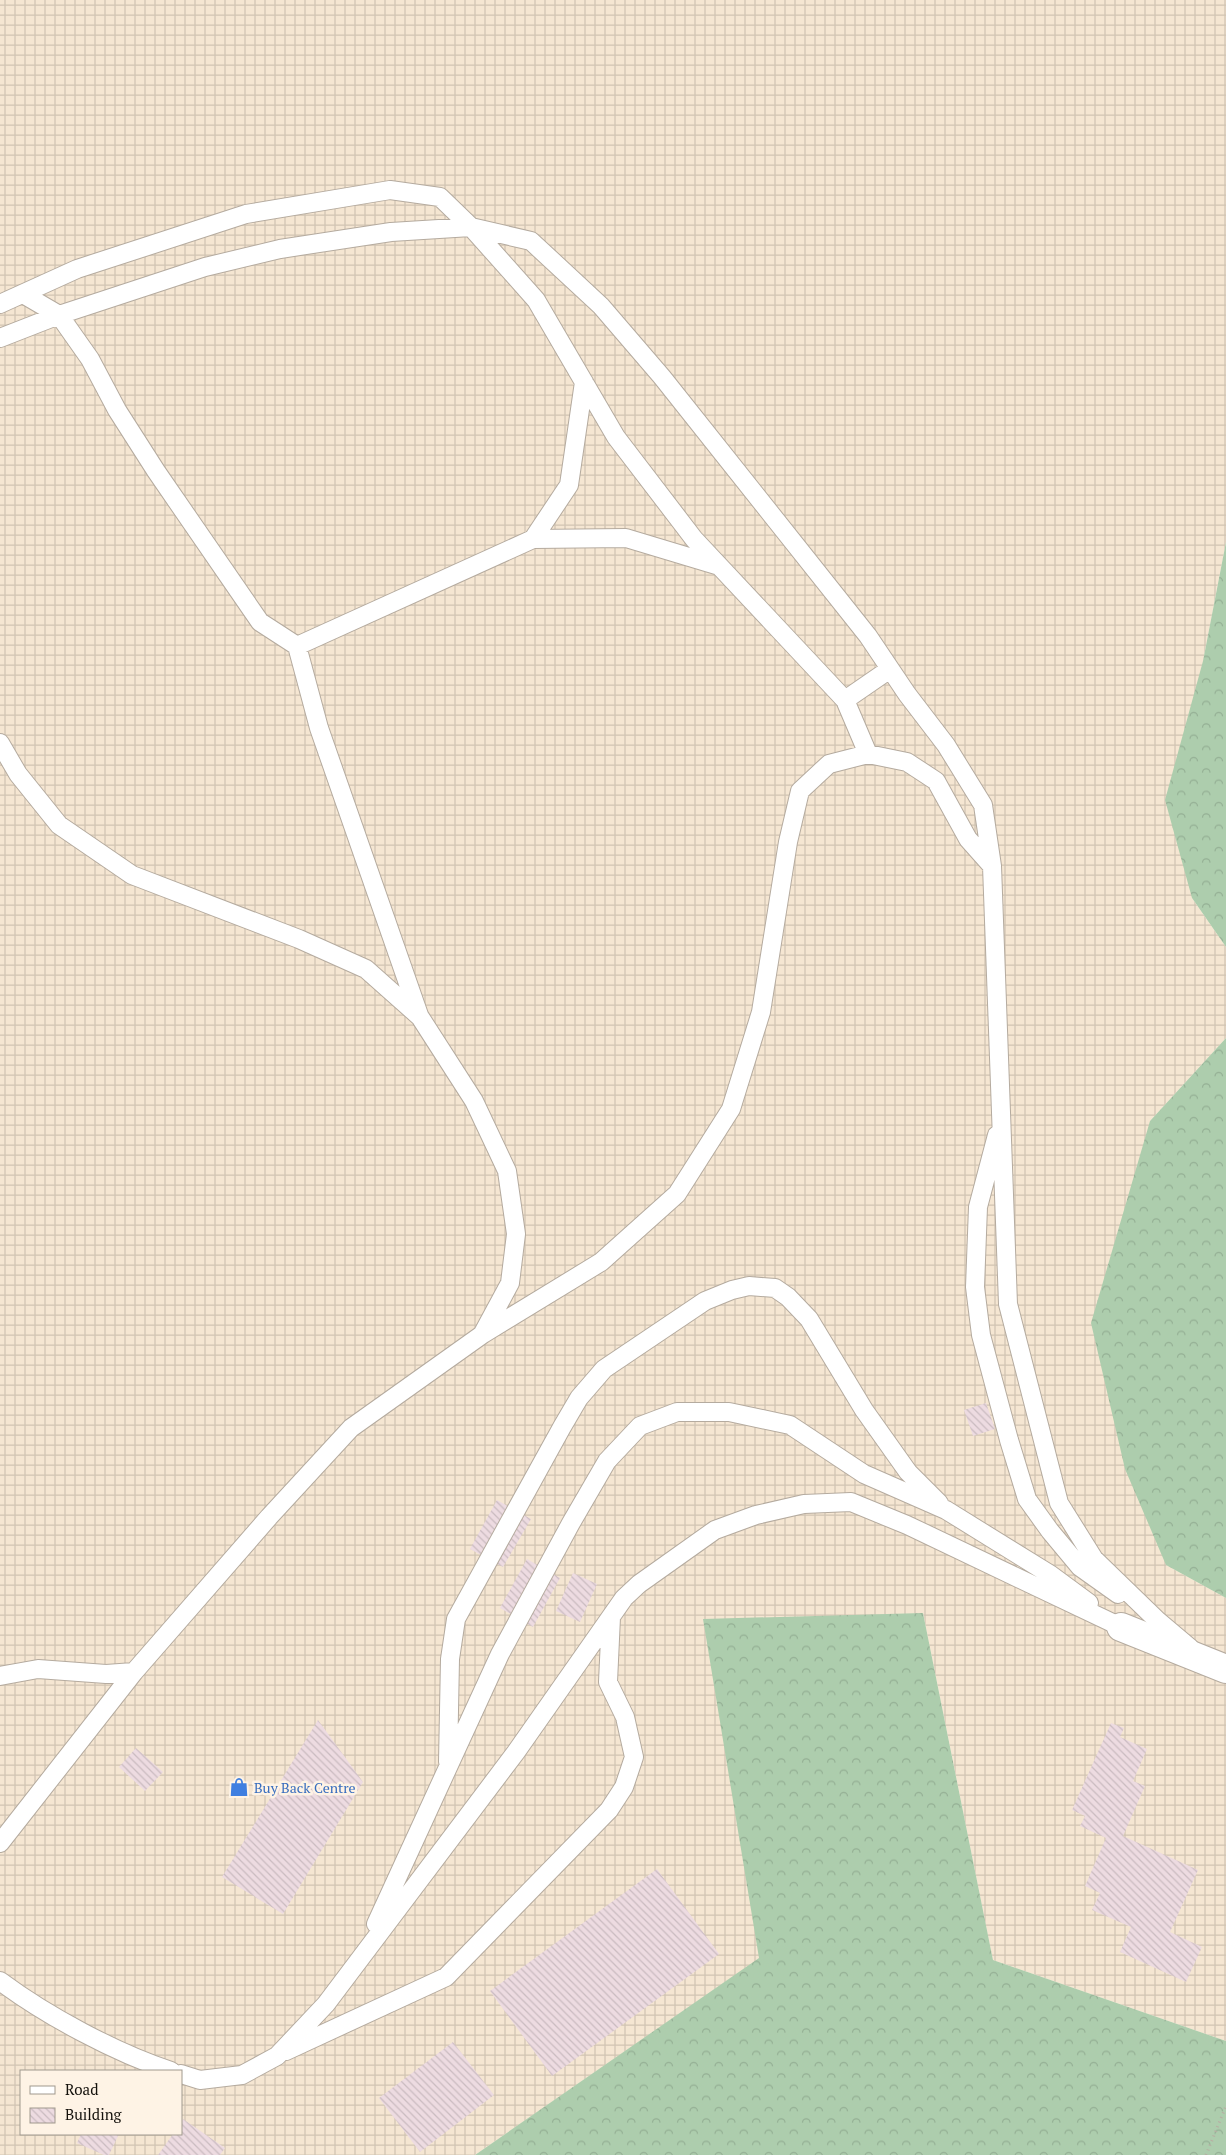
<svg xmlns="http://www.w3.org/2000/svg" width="1226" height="2155" font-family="'PT Serif',serif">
	<defs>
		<pattern id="industrial-grid" width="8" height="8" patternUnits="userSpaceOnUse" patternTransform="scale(1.25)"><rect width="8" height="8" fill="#f5e6d2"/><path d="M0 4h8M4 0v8" fill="none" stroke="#d1c4b3"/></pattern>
		<pattern id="forest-crowns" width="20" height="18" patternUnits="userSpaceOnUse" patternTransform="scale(1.25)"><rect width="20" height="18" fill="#adcdad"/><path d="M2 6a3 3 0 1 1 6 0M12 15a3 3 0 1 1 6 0" fill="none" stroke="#94af94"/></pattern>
		<pattern id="building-back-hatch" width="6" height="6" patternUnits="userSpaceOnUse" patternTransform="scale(1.25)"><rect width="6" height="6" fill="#eddbe1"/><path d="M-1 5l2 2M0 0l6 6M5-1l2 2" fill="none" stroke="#cabbc0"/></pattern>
	</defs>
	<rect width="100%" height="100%" fill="#fef3e5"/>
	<path fill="url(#industrial-grid)" fill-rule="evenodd" d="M 0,0 L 1226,0 L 1226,542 L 1203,661 L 1192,898 L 1226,947 L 1226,1038 L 1150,1121 L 1166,1565 L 1226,1598 L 1226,2041 L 993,1960 L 923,1613 L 726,1744 L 760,1958 L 475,2155 L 0,2155 ZM 21,2071 L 181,2071 L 181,2134 L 21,2134 Z"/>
	<path fill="url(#forest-crowns)" d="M 1226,542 L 1226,947 L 1192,898 L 1165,800 L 1203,661 Z
		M 1226,1038 L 1226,1598 L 1166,1565 L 1125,1469 L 1091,1323 L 1150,1121 Z
		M 923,1613 L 993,1960 L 1226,2041 L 1226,2155 L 475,2155 L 759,1958 L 703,1619 Z"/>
	<path fill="url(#building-back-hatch)" d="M 986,1403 L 995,1429 L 973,1436 L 964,1410 Z
		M 497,1500 L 531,1519 L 503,1567 L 470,1549 Z
		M 527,1559 L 560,1578 L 533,1627 L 500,1608 Z
		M 573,1573 L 597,1584 L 580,1622 L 556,1611 Z
		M 318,1720 L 363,1782 L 283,1914 L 222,1877 Z
		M 1111,1723 L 1124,1728 L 1120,1737 L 1147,1749 L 1133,1781 L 1145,1786 L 1123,1836 L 1198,1870 L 1170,1932 L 1202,1947 L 1186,1982 L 1120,1952 L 1131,1927 L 1092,1910 L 1100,1893 L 1085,1886 L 1106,1838 L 1080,1826 L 1085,1816 L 1072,1810 Z
		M 136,1748 L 163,1772 L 145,1791 L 119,1767 Z
		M 657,1869 L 719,1954 L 552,2076 L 490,1991 Z
		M 453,2042 L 494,2095 L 420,2152 L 379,2098 Z
		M 183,2119 L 225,2148 L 220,2155 L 158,2155 L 173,2134 L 181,2134 L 181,2122 Z
		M 81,2134 L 119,2134 L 109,2155 L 104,2155 L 77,2143 Z"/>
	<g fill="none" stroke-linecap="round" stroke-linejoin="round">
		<g stroke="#b5ab9f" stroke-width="20">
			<path id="lane" d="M 23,294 L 59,315 L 90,359 L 117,410 L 156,471 L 260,622 L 297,646 L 319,728 L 419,1015
				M 0,304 L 77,269 L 246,214 L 390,190 L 440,197 L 471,227 L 536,300 L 616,437 L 694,539 L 845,700 L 868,754
				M 0,338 L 59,315 L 205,267 L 280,249 L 391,232 L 471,227 L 531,241 L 601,306 L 662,377 L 868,636 L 907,694 L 946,745 L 983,805 L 992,866
				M 533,539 L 626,538 L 719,566
				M 297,646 L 533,539 L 569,485 L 584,382
				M 845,700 L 890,669
				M 0,743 L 18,774 L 59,825 L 132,875 L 299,939 L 366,969 L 420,1017 L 474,1101 L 507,1171 L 516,1234 L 510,1283 L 483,1333
				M 997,1135 L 978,1207 L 975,1287 L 981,1335 L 1009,1440 L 1027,1499 L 1050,1531 L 1080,1567 L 1118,1594
				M 0,1676 L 38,1669 L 106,1674 L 134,1672
				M 448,1762 L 450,1659 L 456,1619 L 562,1427 L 579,1398 L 604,1369 L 705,1301 L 732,1290 L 749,1286 L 775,1288 L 788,1297 L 809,1319 L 864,1410 L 908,1472 L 939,1503
				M 0,1843 L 134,1672 L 269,1517 L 351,1428 L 483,1334 L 601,1262 L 677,1194 L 731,1109 L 761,1012 L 788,842 L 800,791 L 829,764 L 868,754 L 907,762 L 936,781 L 968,839 L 992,866 L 1008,1304 L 1059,1503 L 1094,1559 L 1158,1621 L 1190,1648
				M 376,1924 L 500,1654 L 571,1523 L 607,1461 L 640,1426 L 677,1412 L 729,1412 L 790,1425 L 864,1474 L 946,1510 L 1051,1575 L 1089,1603
				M 0,1981 C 47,2016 116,2053 171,2071
				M 286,2051 L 446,1977 L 609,1810 L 624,1787 L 634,1757 L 625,1717 L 608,1682 L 611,1617
				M 181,2074 L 200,2080 L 242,2075 L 277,2056 L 326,2004 L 516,1752 L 624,1598 L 639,1584 L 715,1530 L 756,1515 L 804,1504 L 851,1502 L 907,1525 L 1121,1627"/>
		</g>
		<g stroke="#b5ab9f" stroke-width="30">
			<path id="street" d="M 1121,1627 L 1226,1669"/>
		</g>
		<path stroke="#b7aea3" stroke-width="3" stroke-dasharray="1 4" stroke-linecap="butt" d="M 1206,2155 L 1226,2106"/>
		<use href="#lane" stroke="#fff" stroke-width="18"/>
		<use href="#street" stroke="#fff" stroke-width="28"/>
	</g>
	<defs>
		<g id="shop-bare" transform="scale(1.5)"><path d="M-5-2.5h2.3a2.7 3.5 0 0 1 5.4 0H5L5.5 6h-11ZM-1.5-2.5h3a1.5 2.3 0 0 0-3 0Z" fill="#3f7fe0" stroke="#fef3e5" stroke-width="2.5" paint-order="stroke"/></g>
	</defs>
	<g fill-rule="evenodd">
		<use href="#shop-bare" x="239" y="1787"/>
	</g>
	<g text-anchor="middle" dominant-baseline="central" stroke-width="5" stroke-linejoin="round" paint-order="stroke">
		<g font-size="14" fill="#366cbe" stroke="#fef3e5" text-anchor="start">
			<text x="254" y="1787">Buy Back Centre</text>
		</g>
	</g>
	<rect x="20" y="2070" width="162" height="65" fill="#fef3e5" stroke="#a0998e"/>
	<rect x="30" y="2086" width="25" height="8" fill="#ffffff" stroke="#a0998e"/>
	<text x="65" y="2095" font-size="15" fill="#14110c">Road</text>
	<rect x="30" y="2108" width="25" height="15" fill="url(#building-back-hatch)" stroke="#a0998e"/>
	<text x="65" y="2120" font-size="15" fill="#14110c">Building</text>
</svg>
